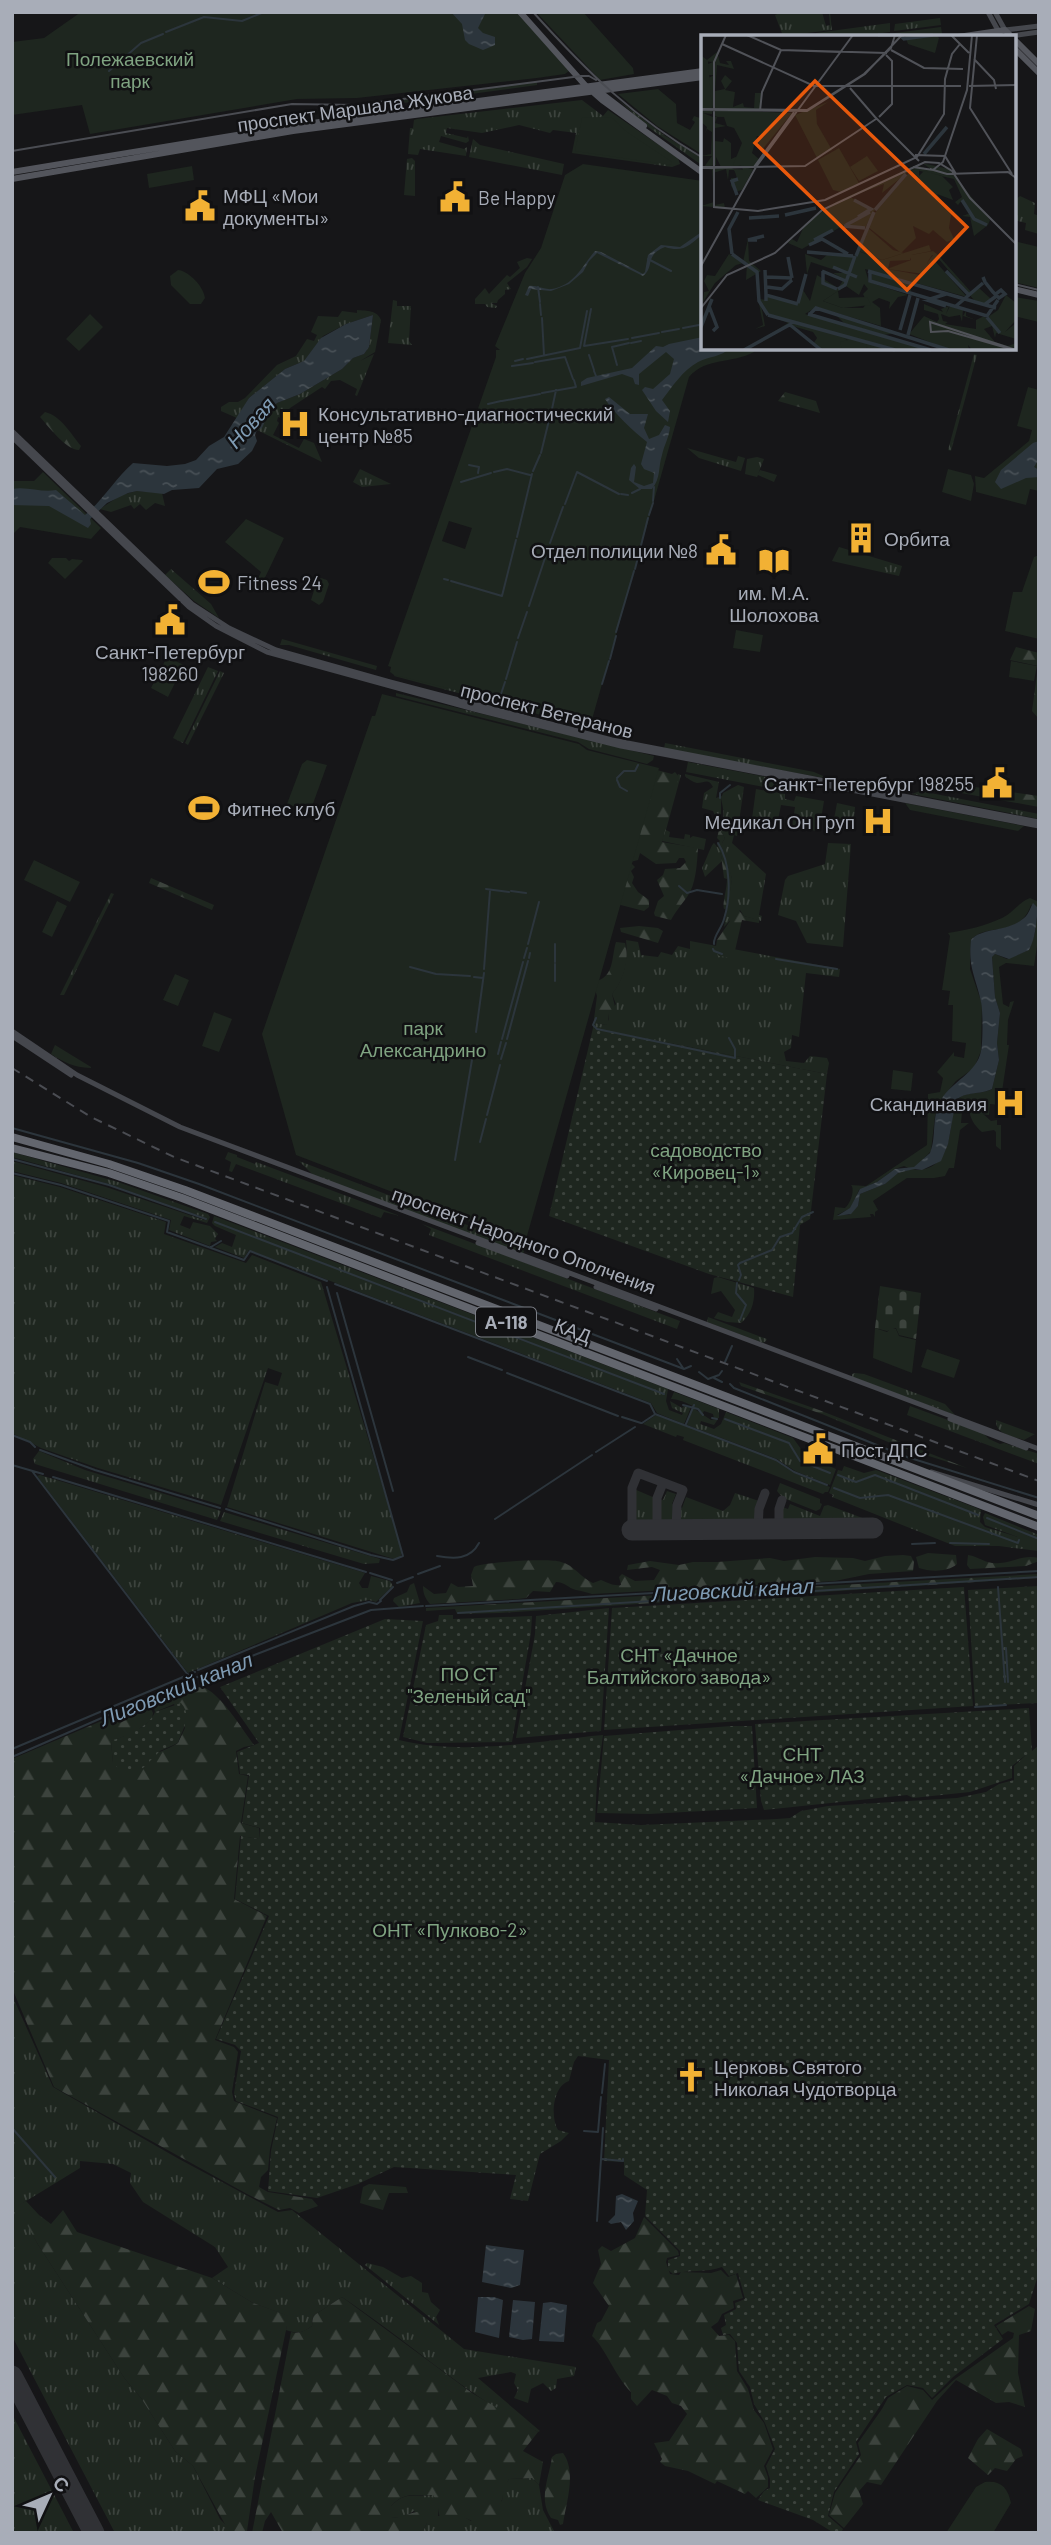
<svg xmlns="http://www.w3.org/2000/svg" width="1051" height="2545" font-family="Barlow,sans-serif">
	<defs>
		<pattern id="grass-tufts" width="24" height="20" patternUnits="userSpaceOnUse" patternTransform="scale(1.75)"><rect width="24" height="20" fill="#1e261f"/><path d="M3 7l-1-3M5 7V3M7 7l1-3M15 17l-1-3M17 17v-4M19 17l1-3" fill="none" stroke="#3c433d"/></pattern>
		<pattern id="forest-firs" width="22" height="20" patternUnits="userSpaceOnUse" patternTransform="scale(1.75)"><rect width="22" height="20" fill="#1e261f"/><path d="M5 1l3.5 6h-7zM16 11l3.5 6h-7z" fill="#3c433d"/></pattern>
		<pattern id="cemetery-stones" width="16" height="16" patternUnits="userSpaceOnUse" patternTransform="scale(1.75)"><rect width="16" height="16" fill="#1e261f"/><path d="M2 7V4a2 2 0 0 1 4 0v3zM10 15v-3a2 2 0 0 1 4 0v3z" fill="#3c433d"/></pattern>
		<pattern id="garden-dots" width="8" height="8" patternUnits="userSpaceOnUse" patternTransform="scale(1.75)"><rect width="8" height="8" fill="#1e261f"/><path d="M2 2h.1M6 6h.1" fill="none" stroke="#3c433d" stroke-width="1.8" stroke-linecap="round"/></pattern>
		<pattern id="water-ripples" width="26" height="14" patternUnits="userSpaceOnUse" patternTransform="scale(1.75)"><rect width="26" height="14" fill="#2c353c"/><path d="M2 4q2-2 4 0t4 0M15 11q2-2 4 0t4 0" fill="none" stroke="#485056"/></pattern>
	</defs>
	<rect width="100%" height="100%" fill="#161618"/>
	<path fill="url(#grass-tufts)" d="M 782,12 L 822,12 L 826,26 L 830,25 L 829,14 L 824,12 L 830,12 L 832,30 L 783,36 L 775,15 Z
		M 940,18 L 941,25 L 894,31 L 895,24 Z
		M 890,23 L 890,32 L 853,37 L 817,37 L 816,33 Z
		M 941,27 L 942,34 L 940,36 L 895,37 L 895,33 Z
		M 537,82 L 537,85 L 396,104 L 396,100 Z
		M 617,99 L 664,135 L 703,159 L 703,166 L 648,127 Z
		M 582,100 L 603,116 L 608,110 L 678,158 L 680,164 L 672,167 L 572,153 L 576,133 L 553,130 L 550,133 L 519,125 L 482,133 L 447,128 L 446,133 L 467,138 L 468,136 L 469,141 L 466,143 L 441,136 L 439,142 L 464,149 L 467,147 L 466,156 L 420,149 L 418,155 L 408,154 L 410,128 L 413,128 L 414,120 L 417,119 Z
		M 473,139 L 480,145 L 564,164 L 562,175 L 469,157 Z
		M 412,158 L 415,161 L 415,196 L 404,195 L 407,159 Z
		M 1020,196 L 1035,203 L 1034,214 L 1039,216 L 1039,234 L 1025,230 L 1026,223 L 1014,220 L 1014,201 Z
		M 527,258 L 532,259 L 527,267 L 507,283 L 511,289 L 505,290 L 505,294 L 498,300 L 497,303 L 491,303 L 497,306 L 496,308 L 487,307 L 485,304 L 475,304 L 475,299 L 485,288 L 489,294 L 507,275 L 510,277 L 520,268 L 517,262 Z
		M 393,300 L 397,301 L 397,306 L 411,306 L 409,341 L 412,345 L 388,343 Z
		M 357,310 C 367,311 377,310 381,320 L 375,352 L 360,361 L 374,354 L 357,396 L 355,395 L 357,389 L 340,380 L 331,381 L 325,389 L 322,387 L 290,408 L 281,418 L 278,417 L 277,421 L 279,423 L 273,435 L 299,448 L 304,439 L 314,443 L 322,462 L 257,430 L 277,403 L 300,394 L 342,369 L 353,358 L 364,354 L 369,347 L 373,315 L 346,324 L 323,336 L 304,361 L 285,369 L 249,398 L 237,418 L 221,411 L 221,407 L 229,402 L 238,402 L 245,398 L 277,365 L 296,356 L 307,339 L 314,341 L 317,335 L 311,332 L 318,316 L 338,317 L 342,311 L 357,313 Z
		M 974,354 L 977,355 L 951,451 L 948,450 Z
		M 687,448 L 736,462 L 738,456 L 745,458 L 741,471 L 699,458 Z
		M 757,457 L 764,459 L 758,474 L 760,470 L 777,475 L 774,482 L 758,475 L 757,477 L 745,474 L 747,459 Z
		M 360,469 L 391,484 L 362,487 L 353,482 Z
		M 137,491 L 162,493 L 165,506 L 155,503 L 146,510 L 140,504 L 134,509 L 131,505 L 111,512 L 100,509 L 121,495 Z
		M 839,547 L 902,566 L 899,576 L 832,561 Z
		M 171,569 L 211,604 L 219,618 L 194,601 L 165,575 Z
		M 282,639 L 377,666 L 376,670 L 289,645 L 280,645 Z
		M 208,667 L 218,671 L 183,743 L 173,738 Z
		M 220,671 L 224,673 L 188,745 L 185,743 Z
		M 395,673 L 567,716 L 583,726 L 394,676 Z
		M 396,693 L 654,756 L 653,760 L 647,764 L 589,749 L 578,742 L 396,696 Z
		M 665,743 L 814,772 L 830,779 L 664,749 Z
		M 688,762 L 782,780 L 780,790 L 686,772 Z
		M 678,774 L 681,775 L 666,830 L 670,832 L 669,837 L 684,839 L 685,834 L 690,835 L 690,838 L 693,836 L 706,839 L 704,850 L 662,841 Z
		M 685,774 L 719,782 L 716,798 L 722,796 L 723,793 L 738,785 L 744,787 L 737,836 L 734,835 L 732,843 L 766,874 L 759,915 L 762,916 L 761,921 L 744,916 L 740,910 L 724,927 L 732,879 L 722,843 L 725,838 L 721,832 L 723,827 L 720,825 C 726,818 723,808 721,798 L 721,821 L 718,822 L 713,811 L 702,808 L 704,793 L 713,787 C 708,778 705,783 697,783 C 693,782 688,779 685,776 Z
		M 756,789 L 785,794 L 785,799 L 794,801 L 796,796 L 824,801 L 819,831 L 792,828 L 795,807 L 781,805 L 777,825 L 752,819 Z
		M 920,791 L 1039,814 L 1039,819 L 912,794 Z
		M 837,803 L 855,807 L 853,830 L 832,830 Z
		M 714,843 L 720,850 L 722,861 L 705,877 L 702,868 C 705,863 711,845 714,843 Z
		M 828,843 L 851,844 L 843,947 L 807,943 L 796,921 L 778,915 L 785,880 L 788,876 L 825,864 Z
		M 111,893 L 114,894 L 64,995 L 60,995 Z
		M 626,940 L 638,942 L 641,955 L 658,957 L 661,952 L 672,955 L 678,946 L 690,949 L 690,941 L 840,969 L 839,977 L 806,973 L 799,1037 L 792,1035 L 791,1048 L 784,1052 L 786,1061 L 804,1063 L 810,1056 L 827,1058 L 829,1063 L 827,1074 L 593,1028 L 595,1023 L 606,1025 L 609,1019 L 609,1013 L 616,1004 L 612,994 C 625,978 628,959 626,940 Z
		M 55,1045 L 91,1067 L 91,1068 C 73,1067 65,1063 51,1054 Z
		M 12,1152 L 118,1182 L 208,1214 L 210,1217 L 207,1223 L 184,1216 L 180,1225 L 190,1229 L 193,1222 L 210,1226 L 218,1234 L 215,1239 L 217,1241 L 211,1242 L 210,1246 L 169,1230 L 171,1220 L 61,1183 L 12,1171 L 12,1161 L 106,1187 L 204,1220 L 206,1218 L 109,1184 L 12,1157 Z
		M 228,1152 L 237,1155 L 237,1157 L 255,1164 L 256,1162 L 400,1216 L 384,1212 L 381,1218 L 236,1164 L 232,1172 L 229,1171 L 231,1162 L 225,1159 Z
		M 299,1161 L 525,1247 L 523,1255 L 315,1177 Z
		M 12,1175 L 60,1187 L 166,1222 L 164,1234 L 246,1263 L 252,1255 L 321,1282 L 402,1551 L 400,1558 L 394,1559 L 227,1507 L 265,1382 L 278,1386 L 282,1373 L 268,1368 L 221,1505 L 98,1468 L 41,1448 L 12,1433 Z
		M 214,1216 L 668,1389 L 666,1401 L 669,1410 L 682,1415 L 683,1413 L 672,1408 L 670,1401 L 682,1408 L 684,1406 L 691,1407 L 684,1424 L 657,1413 L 651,1403 L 249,1250 L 244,1258 L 215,1247 L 222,1243 L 232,1247 L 236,1235 L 215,1226 L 212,1223 Z
		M 422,1224 L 680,1321 L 677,1329 L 429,1235 L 431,1229 Z
		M 718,1277 L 754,1288 C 755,1300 752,1314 741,1323 L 727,1322 L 714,1318 L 718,1312 L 732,1317 L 735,1310 L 721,1291 L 711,1294 L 714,1278 Z
		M 708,1317 L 767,1339 L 766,1341 L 763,1343 L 707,1322 Z
		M 855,1373 L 864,1374 L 945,1404 L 955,1415 L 852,1377 L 852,1374 Z
		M 674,1392 L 719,1409 L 719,1418 L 714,1418 L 713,1414 L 704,1411 L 702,1414 L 711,1420 L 718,1419 L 714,1425 L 701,1421 L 700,1424 L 714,1429 L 721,1424 L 726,1412 L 793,1438 L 801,1449 L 814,1455 L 813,1459 L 836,1469 L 830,1485 L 795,1471 L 777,1459 L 687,1425 L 693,1408 L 702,1414 C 696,1405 678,1399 671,1399 Z
		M 910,1406 L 983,1433 L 989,1439 L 1000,1444 L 1004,1443 L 1039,1454 L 1039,1464 L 907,1415 Z
		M 656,1415 L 776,1460 L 794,1473 L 830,1487 L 828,1492 L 825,1492 L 823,1494 L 683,1440 L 684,1437 L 677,1435 L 676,1437 L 643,1424 Z
		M 996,1420 L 1034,1434 L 1035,1434 L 1024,1440 C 1012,1436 995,1434 996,1420 Z
		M 39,1451 L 85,1470 L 221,1511 L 217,1520 L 35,1464 L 33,1459 Z
		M 844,1466 L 864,1473 L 876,1470 L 974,1507 L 981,1510 L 980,1522 L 985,1527 L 1018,1537 L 985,1525 L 983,1517 L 985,1513 L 1039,1535 L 1039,1551 L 999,1546 L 955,1546 L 832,1497 L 833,1495 L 829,1493 L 838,1470 L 842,1471 Z
		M 40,1475 L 365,1573 L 359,1583 L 362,1588 L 368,1588 L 371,1576 L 390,1581 L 393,1586 L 376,1602 L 369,1600 L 352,1603 L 188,1673 L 37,1476 Z
		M 780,1483 L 820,1499 L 820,1503 L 822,1504 L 820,1509 L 816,1511 L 783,1498 L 777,1491 Z
		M 634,1489 L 655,1498 L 655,1521 L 652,1524 L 637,1524 L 634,1521 Z
		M 667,1491 L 676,1494 L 672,1504 L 675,1506 L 674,1521 L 672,1524 L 662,1524 L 659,1521 L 659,1499 L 663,1500 Z
		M 735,1493 L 759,1501 L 756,1520 L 754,1523 L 681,1523 L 678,1521 L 679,1507 L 682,1508 L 686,1497 L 723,1511 L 730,1505 Z
		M 790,1504 L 820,1516 L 824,1506 L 828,1505 L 873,1522 L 874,1523 L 784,1523 L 781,1520 L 782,1507 L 788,1509 Z
		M 224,1512 L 380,1559 L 379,1563 L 364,1564 L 220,1521 Z
		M 414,1583 L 420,1603 L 399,1607 L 393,1601 L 394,1598 L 407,1592 L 410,1585 Z
		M 12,1995 L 53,2087 L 179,2159 L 278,2212 L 292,2210 L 464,2349 L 576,2367 L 574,2376 L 557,2379 L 556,2388 L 551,2391 L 543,2383 L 531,2389 L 528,2403 L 514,2398 L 518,2390 L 514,2383 L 516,2374 L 511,2372 L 478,2378 L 540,2431 L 538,2432 C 467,2396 408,2341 342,2297 L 313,2316 L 312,2326 C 303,2333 297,2334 286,2330 L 288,2316 L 253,2303 L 212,2278 L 228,2267 L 215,2247 L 143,2202 L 130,2183 L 131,2173 L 113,2164 L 80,2161 L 80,2168 L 18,2206 L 37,2243 L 125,2379 L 141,2398 L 175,2451 L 193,2466 L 220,2519 L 234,2533 L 115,2533 L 12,2336 Z
		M 367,2263 L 383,2267 L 402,2278 L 411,2276 L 422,2283 L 422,2292 L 428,2293 L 431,2302 L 440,2310 L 436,2317 L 439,2325 L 365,2265 Z
		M 12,2414 L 74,2533 L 12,2533 Z
		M 532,2478 L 539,2485 L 543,2510 L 555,2533 L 422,2533 L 427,2523 L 414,2511 L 403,2517 L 391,2518 L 391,2506 C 405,2491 414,2497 433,2495 L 439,2504 L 438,2516 L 461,2515 L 471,2521 L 502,2501 L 503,2488 L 509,2479 Z"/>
	<path fill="url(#forest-firs)" d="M 785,392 L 816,401 L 820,413 L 778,401 Z
		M 45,412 C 61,416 71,434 81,446 L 79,450 C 66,450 49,427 40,417 Z
		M 1016,647 L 1039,653 L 1039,719 L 1032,711 L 1038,666 L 1010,660 Z
		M 657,770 L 672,774 L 675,772 L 679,777 L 662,842 L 698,848 C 697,863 696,885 687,897 C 681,905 676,911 671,920 L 655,916 L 654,913 L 658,901 L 664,896 L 657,880 L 663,875 L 665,869 L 680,868 L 686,862 L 684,858 L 679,858 L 676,863 L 656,864 L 640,853 L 638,860 L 630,862 L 635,867 L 631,871 L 634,877 L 632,883 L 638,892 L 649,900 L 649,907 L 644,911 L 617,904 Z
		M 965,777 L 975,787 L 1039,796 L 1039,807 L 961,793 Z
		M 720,826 L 723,826 L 721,832 L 725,838 L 722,843 L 725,845 L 732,879 L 728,908 L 724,909 C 722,904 727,889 727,879 L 724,878 L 721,855 L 717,844 L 720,841 L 717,838 Z
		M 151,878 L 214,905 L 212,910 L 149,883 Z
		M 737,908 L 744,916 L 759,920 L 759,923 L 742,920 L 734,955 L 733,958 L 719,956 L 715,952 L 717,940 L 730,921 L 731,912 Z
		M 639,926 L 658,928 L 663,931 L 658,943 L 621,932 L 620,928 Z
		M 616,942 L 625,943 C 630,960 623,981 612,994 L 616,1011 L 609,1013 L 608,1023 L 606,1025 L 595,1023 L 594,1019 L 597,996 L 593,982 C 615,978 611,958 616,942 Z
		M 989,1103 L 983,1114 L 991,1121 L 997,1120 L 997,1125 L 1001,1125 L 1001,1150 L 996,1146 L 996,1132 L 994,1130 L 982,1132 C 974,1125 970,1119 969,1108 Z
		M 739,1382 L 819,1410 L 967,1468 L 900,1447 L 822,1414 L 741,1386 Z
		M 928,1553 L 956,1555 L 957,1564 C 948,1572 931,1572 919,1568 L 916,1557 Z
		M 903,1555 L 911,1556 L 914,1562 L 913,1571 L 869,1574 L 835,1581 L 592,1594 C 586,1592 582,1591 576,1590 C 568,1588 565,1582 556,1582 L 550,1592 L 533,1591 L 526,1598 L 518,1599 L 430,1604 C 425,1598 423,1593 423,1586 L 434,1594 L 446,1593 L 451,1583 L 458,1587 L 473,1586 L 471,1575 L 474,1567 C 484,1562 550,1558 561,1562 C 574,1565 581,1578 593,1583 L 601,1580 C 609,1583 612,1586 621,1585 L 619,1577 L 622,1574 L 635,1581 L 654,1580 L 660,1570 L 652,1567 L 627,1570 L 628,1565 L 650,1561 L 679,1565 L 693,1562 L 717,1562 L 770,1558 L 784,1561 L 815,1557 L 853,1558 L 865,1561 L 885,1556 Z
		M 968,1555 C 980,1557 987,1565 1000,1563 C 1014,1562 1024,1554 1039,1558 L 1039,1561 L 1026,1566 L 970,1569 L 967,1565 Z
		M 1039,1574 L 1038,1578 L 499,1613 L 457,1614 L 455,1609 L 426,1611 L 426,1608 Z
		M 202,1687 C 220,1692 242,1729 254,1745 L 244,1747 L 236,1751 L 239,1774 L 248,1776 L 241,1823 L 259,1828 L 259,1839 L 240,1836 L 234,1899 L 267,1916 L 215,2040 L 234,2047 L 238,2052 L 232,2092 L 234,2101 L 277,2118 L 270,2149 L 268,2170 L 261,2177 L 259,2187 L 268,2192 L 312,2199 L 318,2206 L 299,2213 L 290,2208 L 279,2210 L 247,2194 L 54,2087 L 12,1988 L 12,1759 L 132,1708 L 140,1711 L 151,1709 L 153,1713 L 152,1719 L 134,1733 L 111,1741 L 113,1763 C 137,1759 156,1756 178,1743 L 185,1728 L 174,1704 L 155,1712 L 154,1708 L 158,1704 L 192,1688 Z
		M 369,2184 L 406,2187 L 408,2193 L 389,2193 L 383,2210 L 360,2203 L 363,2187 Z
		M 26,2201 L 39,2215 L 51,2224 L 63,2210 L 77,2232 L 212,2278 L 253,2303 L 289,2316 L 255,2477 L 247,2531 L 234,2533 L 227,2528 L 193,2466 L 175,2451 L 141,2398 L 125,2379 L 37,2243 L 17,2206 Z
		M 644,2217 L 678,2251 L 679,2255 L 667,2258 L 666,2262 L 670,2274 L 679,2275 L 681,2272 L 711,2273 L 721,2270 L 728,2277 L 736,2274 L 743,2298 L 733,2301 L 734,2308 L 722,2314 L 718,2322 L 711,2327 L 719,2336 L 729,2335 L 735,2341 L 737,2371 L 748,2389 L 754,2410 L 764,2423 L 773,2449 L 764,2466 L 768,2477 L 768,2487 L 756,2498 L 748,2491 L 745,2494 L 717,2481 L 715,2484 L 688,2471 L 665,2466 L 660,2462 L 662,2459 L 654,2443 L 669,2441 L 687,2414 L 681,2406 L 672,2403 L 667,2396 L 652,2390 L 637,2406 L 631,2399 L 631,2392 C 615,2376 606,2349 592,2336 L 597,2323 L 601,2321 L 609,2306 L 593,2283 L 601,2264 L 598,2250 L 602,2246 L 611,2251 L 635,2238 Z
		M 342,2297 L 472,2393 L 538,2432 L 523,2451 L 543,2462 L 539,2485 L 532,2478 L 509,2479 C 500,2494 504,2507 493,2522 L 481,2525 L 461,2516 L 459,2526 L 442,2527 C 438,2515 440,2506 433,2495 C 414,2496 405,2491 391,2506 L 391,2518 C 404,2518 412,2510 425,2512 L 427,2523 L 422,2533 L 283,2533 L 271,2512 L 265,2521 L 262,2533 L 252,2533 L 291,2332 C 299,2334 305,2331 312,2326 L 313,2316 Z
		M 1029,2306 L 1035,2309 L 1031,2331 L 1019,2335 L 1018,2373 L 1025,2407 L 1009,2402 L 996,2403 L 956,2380 L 937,2401 L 881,2485 L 867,2482 L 859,2491 L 863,2504 L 844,2528 L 829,2515 L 835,2493 L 861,2455 L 858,2443 L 882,2409 L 888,2398 L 907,2386 L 923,2390 L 932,2400 L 955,2379 L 1013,2338 L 1014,2333 L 1008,2331 L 1002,2335 L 996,2326 Z
		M 987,2429 L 1021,2449 L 1023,2456 L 1016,2459 L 1007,2471 L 995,2468 L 988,2475 L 968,2458 L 978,2439 Z
		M 563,2453 C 577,2472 566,2503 563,2524 L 560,2525 L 558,2520 L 551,2518 C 538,2499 549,2478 552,2457 L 556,2454 Z"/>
	<path fill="url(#cemetery-stones)" d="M 880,1286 L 921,1293 L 916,1339 L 899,1335 L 896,1328 L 887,1331 L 875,1328 Z"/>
	<path fill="#1e261f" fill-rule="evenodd" d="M 81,12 L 517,12 L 569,71 L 565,74 L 537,78 L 357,98 L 297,99 L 90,134 L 82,105 L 12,115 L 12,42 L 44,38 Z
		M 536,12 L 583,12 L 633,68 L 634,74 L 600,80 Z
		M 658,89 L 676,104 L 677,123 L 690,130 L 695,122 L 692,120 L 694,116 L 703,119 L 703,155 L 657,126 L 618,94 Z
		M 611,117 L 627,132 L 672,162 L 671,165 L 575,151 L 582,118 Z
		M 583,164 L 703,181 L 703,348 L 755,348 L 754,352 C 732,364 706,357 689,377 L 591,723 L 394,675 L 390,672 L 391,667 L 388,666 L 496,357 L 496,350 L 500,350 L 495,346 L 525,273 L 541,248 L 565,175 ZM 449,521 L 472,528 L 465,549 L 442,541 Z
		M 192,166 L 194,180 L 149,188 L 147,174 Z
		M 1014,241 L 1039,247 L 1039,288 L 1014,282 Z
		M 178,270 C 189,271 204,287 205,298 L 201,304 L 190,304 L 171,285 L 170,276 Z
		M 1014,297 L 1039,301 L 1039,322 L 1014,316 Z
		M 90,314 L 103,327 L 79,351 L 66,339 Z
		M 1028,387 L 1039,390 L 1039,491 L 1030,489 L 1026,505 L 976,492 L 975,476 L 984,478 L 1029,441 L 1032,430 L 1017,426 Z
		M 948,469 L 971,475 L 974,484 L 971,501 L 942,492 Z
		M 43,472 L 101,528 L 91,539 L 20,527 L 12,535 L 12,481 L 34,481 Z
		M 246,519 L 284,538 L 260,588 L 255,585 L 261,572 L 225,542 Z
		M 1039,555 L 1039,639 L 1005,631 L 1013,592 L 1022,592 L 1034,557 Z
		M 52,558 L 66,558 L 69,561 L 72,559 L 82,560 L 83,561 L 65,579 L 48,563 Z
		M 321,578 L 327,580 L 329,584 L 323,602 L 319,605 L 311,600 L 317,581 Z
		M 736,630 L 763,635 L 760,652 L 733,648 Z
		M 167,657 L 184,665 L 168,697 L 151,688 Z
		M 1011,661 L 1037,666 L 1034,681 L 1009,677 Z
		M 382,694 L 579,744 L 587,750 L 659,768 L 525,1243 L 296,1155 L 262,1034 L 372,716 L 375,716 Z
		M 307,760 L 327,765 L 310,812 L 287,804 L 302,764 Z
		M 905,803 L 1024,826 L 1018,831 L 910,810 Z
		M 34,860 L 80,882 L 70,902 L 24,880 Z
		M 1030,898 L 1039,902 L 1039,933 L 1034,966 L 1006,963 L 999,967 L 1003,1004 L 1009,1007 L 1010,1002 L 1014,1001 L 1008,1020 L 1007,1045 L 1009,1045 L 1000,1105 L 990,1104 L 989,1115 L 962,1112 L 961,1123 L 969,1123 L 960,1130 L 954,1168 L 949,1168 L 945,1176 L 934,1178 L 907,1178 L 873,1201 L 878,1210 L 875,1212 L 875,1217 L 873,1214 L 870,1214 L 871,1217 L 833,1220 L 835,1207 L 845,1208 C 851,1203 855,1189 851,1185 L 866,1186 L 927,1145 L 928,1094 L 940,1092 L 943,1078 L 937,1072 L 954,1052 L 954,1056 L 964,1058 L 966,1043 L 952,1041 L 953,1005 L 948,1005 L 950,991 L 942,990 L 950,936 L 948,933 C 967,930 985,926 1002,918 C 1013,913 1019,902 1030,898 ZM 1031,905 L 1038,908 L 1035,933 L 1029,950 L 1007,959 L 995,954 L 992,957 L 995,997 L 1000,1013 L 997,1043 L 999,1060 L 992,1089 C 979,1096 962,1089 954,1104 C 950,1130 951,1170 916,1170 L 914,1169 L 931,1151 L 935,1116 L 940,1101 L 956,1081 L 974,1068 L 981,1051 L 982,1004 L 970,969 L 971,940 C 986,922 1019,939 1031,905 ZM 904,1166 L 911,1169 L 895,1174 L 885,1184 L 860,1194 L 858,1206 L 849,1215 L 837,1215 L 851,1208 L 859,1190 L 877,1182 L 895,1169 Z
		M 57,901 L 67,906 L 52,937 L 42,932 Z
		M 175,974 L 189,980 L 178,1006 L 163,1000 Z
		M 214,1012 L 232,1019 L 219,1052 L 202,1046 Z
		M 893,1070 L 913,1073 L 911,1091 L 891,1089 Z
		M 875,1328 L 887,1332 L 890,1329 L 896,1329 L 899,1336 L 916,1340 L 912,1373 L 873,1358 Z
		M 927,1349 L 960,1360 L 954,1378 L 921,1367 Z
		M 985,2482 C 1001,2480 1008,2488 1011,2503 L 993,2533 L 946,2533 L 976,2487 Z"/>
	<path fill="url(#garden-dots)" d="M 593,1028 L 827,1074 L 810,1219 L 800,1225 L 793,1297 L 709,1274 L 549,1216 Z
		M 1039,1586 L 1039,1703 L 975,1706 L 968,1590 Z
		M 964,1587 L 973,1706 L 604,1730 L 612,1608 Z
		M 609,1608 L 601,1731 L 516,1738 L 535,1634 L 536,1616 Z
		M 439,1615 L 453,1615 L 453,1619 L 532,1616 L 531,1633 L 512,1742 L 427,1743 L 403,1737 L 426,1625 L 438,1621 Z
		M 385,1619 L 423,1621 L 399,1740 C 462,1756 538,1741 603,1735 L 597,1780 L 595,1822 L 641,1825 L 777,1819 L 790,1818 L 801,1811 L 828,1806 L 957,1798 L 986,1792 L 999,1784 L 1014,1780 L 1014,1766 L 1027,1754 L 1012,1766 L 1012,1778 L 970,1792 L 913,1798 L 907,1795 L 764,1810 L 761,1801 L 755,1724 L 1029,1708 L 1032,1751 L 1039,1745 L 1039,2236 L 1036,2251 L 1039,2253 L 1039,2272 L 1029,2304 L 994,2325 L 1003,2339 L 953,2377 L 932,2398 L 923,2388 L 907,2385 L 886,2397 L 856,2442 L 859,2454 L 834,2492 L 828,2516 L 843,2529 L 841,2533 L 834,2533 L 813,2520 L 758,2500 L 764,2491 L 770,2488 L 770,2479 L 766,2466 L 775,2449 L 765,2423 L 754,2404 L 750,2387 L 739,2371 L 737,2343 L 730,2334 L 723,2335 L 721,2328 L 726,2325 L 724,2315 L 736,2309 L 735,2303 L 745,2299 L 738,2273 L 729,2276 L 722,2267 C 706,2273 689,2269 673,2274 L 668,2270 L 668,2260 L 680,2256 L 680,2251 L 645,2216 L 647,2190 L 624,2175 L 624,2162 L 604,2161 L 609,2060 L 578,2056 L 574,2062 L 569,2081 C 553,2086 550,2117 558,2130 L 569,2133 L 561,2141 L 540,2154 L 528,2201 L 510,2199 L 516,2175 L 394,2167 L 358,2184 L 317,2198 L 268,2191 L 271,2151 L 278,2117 L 236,2101 L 234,2093 L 241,2051 L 235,2045 L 216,2039 L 269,1916 L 235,1899 L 241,1836 L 259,1839 L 260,1828 L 242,1823 L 249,1775 L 240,1774 L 237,1752 L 259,1743 L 220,1687 Z
		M 181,1703 C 193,1716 182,1730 178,1743 L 160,1751 L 143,1768 L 129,1770 L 117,1767 L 113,1763 L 111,1741 C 127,1735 148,1728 155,1712 Z
		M 731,1726 L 752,1726 L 757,1808 L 649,1814 L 597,1813 L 604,1736 Z"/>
	<path fill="url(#water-ripples)" d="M 451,12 L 486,12 L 478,28 L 483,33 L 495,37 L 495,45 L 483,50 L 469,44 L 465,40 L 462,24 Z
		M 703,231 L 703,234 C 689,245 684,253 665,247 C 644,255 655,267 643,276 L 597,253 L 589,261 L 583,272 L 569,284 L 551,291 L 531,289 L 528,296 L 525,295 L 529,286 C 537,285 544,290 552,289 C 575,285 582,266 595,251 L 601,252 L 643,274 L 645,272 L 648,255 L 661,245 L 680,247 Z
		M 373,315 L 369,347 L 364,354 L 353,358 L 342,369 L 300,394 L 277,403 L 269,412 L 262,428 L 257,430 L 255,435 L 257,441 L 252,451 L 238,464 L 217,469 L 199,488 L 172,490 L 164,494 L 137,491 L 128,493 L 107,503 L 90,519 L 91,524 L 88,528 L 49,506 L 12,505 L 12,489 C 27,486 42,493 56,490 L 85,515 C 103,500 115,479 133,463 L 167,466 L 185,464 L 196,460 L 209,446 L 224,437 L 249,398 L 285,369 L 304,361 L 321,338 L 346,324 Z
		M 703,337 L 703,348 L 730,348 C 721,357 710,356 698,362 C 683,370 672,387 662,400 L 670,411 L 668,422 L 656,411 L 642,390 L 645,387 L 653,389 L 670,374 L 674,359 L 666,352 L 639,374 L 639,385 L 635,384 L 633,378 L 622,374 L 581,386 L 581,382 L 587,378 L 632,368 L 656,346 L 663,347 L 669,344 Z
		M 609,397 L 630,414 L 648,414 L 644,428 L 649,439 L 659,435 L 665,425 L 670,427 C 669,438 664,445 662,455 C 658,467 661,478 652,489 L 640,489 L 629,480 L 631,468 L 634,464 L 636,467 L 634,482 L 644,486 L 653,483 L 654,473 L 644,469 L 641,464 L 647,442 C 633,431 615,414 605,399 Z
		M 1039,441 L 1039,459 L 1034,467 L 1039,470 L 1039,477 L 1026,478 L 1001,489 L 995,482 L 1001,470 L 1033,443 Z
		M 1033,903 L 1038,908 C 1036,922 1036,937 1029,950 L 1009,959 L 995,954 L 992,957 L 995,997 L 1000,1013 L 997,1043 L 999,1060 L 992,1089 C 980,1095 966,1091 956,1100 L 948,1144 L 941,1161 L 922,1170 L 914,1169 L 898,1173 L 885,1184 L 860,1194 L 858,1206 L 851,1214 L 837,1216 L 850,1208 L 860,1189 L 877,1182 L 895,1169 L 914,1167 L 930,1153 C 937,1136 931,1117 941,1100 C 952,1081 977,1073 981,1051 C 983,1044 983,1008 981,1002 C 976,977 968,969 971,940 C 982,927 1007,933 1024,918 C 1029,914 1030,908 1033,903 Z
		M 622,2194 L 638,2201 L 633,2213 L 634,2221 L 626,2230 L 621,2222 L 611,2224 L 608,2222 L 615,2215 L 616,2196 Z
		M 486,2245 L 524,2250 L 520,2285 L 511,2288 L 482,2282 Z
		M 478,2297 L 494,2297 L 503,2300 L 499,2338 L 475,2332 Z
		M 513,2300 L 535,2302 L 532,2339 L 523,2340 L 509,2337 Z
		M 551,2302 L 567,2305 L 564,2342 L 539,2341 L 543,2303 Z"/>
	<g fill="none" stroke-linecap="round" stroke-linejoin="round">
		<path stroke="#2c353c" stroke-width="2" d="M 166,32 L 204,17 L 242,21 L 264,12
			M 109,71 L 141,43 L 163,34
			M 648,259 L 671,271
			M 538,287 L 540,302
			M 540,304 L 541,315
			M 591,309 L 584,346 L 628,339
			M 542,318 L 544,355
			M 683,328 L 699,325
			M 662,332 L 679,329
			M 632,338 L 659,333
			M 631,343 L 641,341
			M 589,355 L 594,370
			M 527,359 L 580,348 L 587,311
			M 515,361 L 523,359
			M 535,362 L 565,357 L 573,379
			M 617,365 L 612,347 L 629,343
			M 512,366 L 533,363
			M 594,371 L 596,376
			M 542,393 L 576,387 L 574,380
			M 502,401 L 540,394
			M 488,404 L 501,401
			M 552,409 L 556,390
			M 541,453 L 551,412
			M 469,465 L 479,467 L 478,473
			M 533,471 L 540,455
			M 494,472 L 507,469 L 530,475
			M 461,482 L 491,473
			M 632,493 L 640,489
			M 621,494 L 628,495
			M 653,501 L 654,487
			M 565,504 L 577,472 L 619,494
			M 649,515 L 653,503
			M 517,537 L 532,474
			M 550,543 L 563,507
			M 635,569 L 648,518
			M 444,579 L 448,580
			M 451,581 L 502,596 L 516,540
			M 529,606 L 548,549
			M 616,632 L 634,571
			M 518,638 L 527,612
			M 610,659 L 616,636
			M 506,679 L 517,642
			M 602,684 L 609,661
			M 500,697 L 505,682
			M 617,778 L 624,771 L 635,771 L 638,765
			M 617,780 L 620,787 L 627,791
			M 720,798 L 720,793 L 730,785
			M 679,886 L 687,893 L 697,890 L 722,894
			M 486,889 L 509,892
			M 511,891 L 526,893
			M 528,944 L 539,902
			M 714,944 C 713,936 722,928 724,919 C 731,897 731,863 718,843
			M 713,949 L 714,951 L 722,954
			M 524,958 L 527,948
			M 529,958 L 530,953
			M 776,959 L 837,969
			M 555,962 L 555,944
			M 410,967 L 436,974 L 470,976
			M 484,969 L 490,891
			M 474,977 L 483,978
			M 555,981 L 555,964
			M 596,1018 L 593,1025 L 597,1029 L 735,1058 L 735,1049 L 729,1038
			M 476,1032 L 484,973
			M 502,1039 L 523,962
			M 507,1039 L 528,961
			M 498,1054 L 501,1042
			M 501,1059 L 506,1043
			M 487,1115 L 500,1065
			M 12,1128 L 138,1163 L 199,1184 L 684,1369 L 691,1366
			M 480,1142 L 486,1119
			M 12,1159 L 109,1185 L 206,1219
			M 455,1160 L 474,1048
			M 12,1173 L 61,1185 L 169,1221 L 167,1232 L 244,1260 L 250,1251 L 327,1281
			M 215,1222 L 664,1394
			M 211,1247 L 221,1241
			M 739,1280 L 741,1275 L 738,1265 L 740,1263 L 772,1250 L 780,1237 L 792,1233 L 802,1217 L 813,1212
			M 737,1283 L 736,1293 L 746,1305 L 740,1320
			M 335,1284 L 650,1404 L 655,1414 L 776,1460 L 794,1472 L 827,1485
			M 337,1293 L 393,1491
			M 468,1357 L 502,1370
			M 677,1359 L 683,1368
			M 725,1362 L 732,1346
			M 699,1372 L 708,1379 L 719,1375 L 722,1371
			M 507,1373 L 618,1416
			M 714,1378 L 722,1382
			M 730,1384 L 734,1388 L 907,1457 L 1039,1498
			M 683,1405 L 698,1409 L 703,1415
			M 622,1417 L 641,1423
			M 712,1418 L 717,1419
			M 725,1419 L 789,1443 L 800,1461 L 830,1473
			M 642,1423 L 654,1415
			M 686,1424 L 694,1405
			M 12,1435 L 30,1442 L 35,1447
			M 40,1450 L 95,1470 L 220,1508
			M 596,1452 L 635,1427
			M 12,1465 L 43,1474
			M 32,1471 L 188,1675
			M 838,1475 L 856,1482 L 875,1475 L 978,1515
			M 53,1477 L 366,1572
			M 834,1488 L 860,1498 L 888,1495 L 1018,1543 L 1019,1540
			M 226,1509 L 371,1555 L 393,1560 L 403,1556 L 327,1287
			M 987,1518 L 1039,1539
			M 495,1519 L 592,1455
			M 950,1543 L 989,1544
			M 912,1544 L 935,1543
			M 437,1556 C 454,1559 470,1560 479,1543
			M 370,1573 L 392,1580
			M 418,1574 L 440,1566
			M 397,1583 L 413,1577
			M 998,1587 L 1005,1682
			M 380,1600 L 393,1587
			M 426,1606 L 1039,1571
			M 458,1613 L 1039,1577
			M 1006,1648 L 1008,1682
			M 198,1670 L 354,1606 L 369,1602 L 377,1604 L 381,1601
			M 975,1707 L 1006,1705
			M 12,1749 L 195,1672
			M 12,1757 L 182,1683 L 371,1610 L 423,1606
			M 602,2093 L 605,2064
			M 12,2128 L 55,2177
			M 584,2131 L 598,2132 L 601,2097
			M 602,2159 L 623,2161 L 623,2159
			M 597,2221 L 603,2128"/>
		<path stroke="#303135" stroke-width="9" d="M 758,1529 L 759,1509 L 765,1493
			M 779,1529 L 779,1509 L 782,1500
			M 632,1530 L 632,1488 L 638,1473 L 683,1490 L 677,1505 L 676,1529
			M 657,1530 L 657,1498 L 663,1483"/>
		<path stroke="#303135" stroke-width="21" d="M 632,1530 L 873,1528
			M 12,2376 L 94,2533"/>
		<path stroke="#45474d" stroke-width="5" d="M 988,12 L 1000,34
			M 995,12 L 1005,30 L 1039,26
			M 1003,37 L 1039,32
			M 12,431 L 192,604 L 229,628 L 276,650 L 390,682 L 612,740 L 1039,822
			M 12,437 L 189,607 L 216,626 L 267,652 L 474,709 L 621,746 L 1039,826
			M 12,1031 L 77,1075 L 180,1127 L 1039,1449
			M 12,1036 L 71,1075
			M 478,1243 L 567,1276
			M 596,1287 L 656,1309
			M 950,1419 L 1026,1448
			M 931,1472 L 1039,1505"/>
		<path stroke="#53555c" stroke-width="6" d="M 520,12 L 585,85 L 602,100 L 703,173
			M 958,37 L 1005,30 L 1012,37
			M 1014,39 L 1039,64
			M 1014,48 L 1039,73
			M 597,90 L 644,126
			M 12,172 L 297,125 L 703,71
			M 12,179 L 293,131 L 703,77
			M 1014,289 L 1039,295"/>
		<path stroke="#63666e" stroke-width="8" d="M 12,1137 L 109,1164 L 185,1190 L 1039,1516
			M 12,1148 L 109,1173 L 182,1198 L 1039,1527"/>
		<path stroke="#4a4c52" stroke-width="2" d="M 533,12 C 587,72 633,117 703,158
			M 12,151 L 292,104 L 356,105 L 581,76 L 589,76 L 596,80
			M 1014,284 L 1039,290"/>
		<path stroke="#4a4c52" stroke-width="2" stroke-dasharray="9 7" stroke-linecap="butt" d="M 12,1068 L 91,1117 L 174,1157 L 1039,1481"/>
	</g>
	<defs>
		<g id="civic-bare" transform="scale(2.415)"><path d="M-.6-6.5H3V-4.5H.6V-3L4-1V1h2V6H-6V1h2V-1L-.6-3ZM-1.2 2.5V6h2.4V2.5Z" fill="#f2b134" stroke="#111113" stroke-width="2.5" paint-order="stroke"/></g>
		<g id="hospital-bare" transform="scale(2.415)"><path d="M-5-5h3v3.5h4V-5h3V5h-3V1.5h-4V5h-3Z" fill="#f2b134" stroke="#111113" stroke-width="2.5" paint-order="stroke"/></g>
		<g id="building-bare" transform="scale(2.415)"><path d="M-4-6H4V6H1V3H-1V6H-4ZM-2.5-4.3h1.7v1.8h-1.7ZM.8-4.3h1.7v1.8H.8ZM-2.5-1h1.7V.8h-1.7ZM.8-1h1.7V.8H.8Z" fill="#f2b134" stroke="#111113" stroke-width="2.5" paint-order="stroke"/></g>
		<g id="library-bare" transform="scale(2.415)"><path d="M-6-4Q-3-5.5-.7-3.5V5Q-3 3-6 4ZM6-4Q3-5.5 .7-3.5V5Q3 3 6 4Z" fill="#f2b134" stroke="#111113" stroke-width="2.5" paint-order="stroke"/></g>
		<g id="stadium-bare" transform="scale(2.415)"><path d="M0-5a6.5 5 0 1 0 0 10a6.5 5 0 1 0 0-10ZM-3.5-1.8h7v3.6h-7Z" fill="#f2b134" stroke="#111113" stroke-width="2.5" paint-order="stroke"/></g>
		<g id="church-bare" transform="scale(2.415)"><path d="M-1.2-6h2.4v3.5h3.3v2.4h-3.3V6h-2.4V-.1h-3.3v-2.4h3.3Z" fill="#f2b134" stroke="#111113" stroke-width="2.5" paint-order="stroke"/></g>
	</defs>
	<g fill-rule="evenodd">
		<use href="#civic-bare" x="455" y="197"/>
		<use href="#civic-bare" x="200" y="206"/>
		<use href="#hospital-bare" x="295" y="424"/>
		<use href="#building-bare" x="861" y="538"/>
		<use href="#civic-bare" x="721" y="550"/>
		<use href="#library-bare" x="774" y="561"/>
		<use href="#stadium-bare" x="214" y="582"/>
		<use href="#civic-bare" x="170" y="620"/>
		<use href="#civic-bare" x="997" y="783"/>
		<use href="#stadium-bare" x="204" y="808"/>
		<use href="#hospital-bare" x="878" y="821"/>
		<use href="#hospital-bare" x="1010" y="1103"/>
		<use href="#civic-bare" x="818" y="1449"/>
		<use href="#church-bare" x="691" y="2077"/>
	</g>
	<g text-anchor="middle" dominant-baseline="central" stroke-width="5" stroke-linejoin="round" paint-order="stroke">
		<rect fill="#111113" stroke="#7b7e86" stroke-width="2" x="476" y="1307.5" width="60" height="29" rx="5"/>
		<g font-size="18" font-weight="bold" fill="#a8adb8">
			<text x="506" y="1322">А-118</text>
		</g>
		<g font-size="19" fill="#7fa381" stroke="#111113">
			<text x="130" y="58">Полежаевский<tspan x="130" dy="22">парк</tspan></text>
			<text x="423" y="1027">парк<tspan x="423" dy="22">Александрино</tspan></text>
			<text x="706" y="1149">садоводство<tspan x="706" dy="22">«Кировец-1»</tspan></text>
			<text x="679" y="1654">СНТ «Дачное<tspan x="679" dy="22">Балтийского завода»</tspan></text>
			<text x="469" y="1673">ПО СТ<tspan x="469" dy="22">"Зеленый сад"</tspan></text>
			<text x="802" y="1753">СНТ<tspan x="802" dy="22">«Дачное» ЛАЗ</tspan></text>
			<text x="450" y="1929">ОНТ «Пулково-2»</text>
		</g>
		<g font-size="19" fill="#a8adb8" stroke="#111113">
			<text transform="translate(355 108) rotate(-8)">проспект Маршала Жукова</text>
			<text transform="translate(547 710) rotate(14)">проспект Ветеранов</text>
			<text transform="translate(524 1240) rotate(20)">проспект Народного Ополчения</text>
			<text transform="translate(573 1330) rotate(21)">КАД</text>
		</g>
		<g font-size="19" fill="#a8adb8" stroke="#111113" text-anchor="start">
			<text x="223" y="195">МФЦ «Мои<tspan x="223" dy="22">документы»</tspan></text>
			<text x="478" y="197">Be Happy</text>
			<text x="318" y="413">Консультативно-диагностический<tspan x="318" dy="22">центр №85</tspan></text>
			<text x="884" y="538">Орбита</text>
			<text x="698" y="550" text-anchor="end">Отдел полиции №8</text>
			<text x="237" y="582">Fitness 24</text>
			<text x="774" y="592" text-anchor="middle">им. М.А.<tspan x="774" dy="22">Шолохова</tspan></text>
			<text x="170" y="651" text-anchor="middle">Санкт-Петербург<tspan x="170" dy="22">198260</tspan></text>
			<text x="974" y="783" text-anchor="end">Санкт-Петербург 198255</text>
			<text x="227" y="808">Фитнес клуб</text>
			<text x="855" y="821" text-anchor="end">Медикал Он Груп</text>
			<text x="987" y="1103" text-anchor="end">Скандинавия</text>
			<text x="841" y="1449">Пост ДПС</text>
			<text x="714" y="2066">Церковь Святого<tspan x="714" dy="22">Николая Чудотворца</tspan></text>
		</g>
		<g font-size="21" font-style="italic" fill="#7f9bb3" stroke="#111113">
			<text transform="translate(250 422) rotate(-48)">Новая</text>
			<text transform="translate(733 1589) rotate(-3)">Лиговский канал</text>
			<text transform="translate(176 1688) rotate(-22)">Лиговский канал</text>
		</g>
	</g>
	<g transform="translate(701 35)">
		<rect width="315" height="315" fill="#161618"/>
		<path d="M 16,17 L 19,28 L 28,30 L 25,26 L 30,26 L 33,34 L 16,30 L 14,56 L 24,54 L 20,46 L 24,40 L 31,46 L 24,55 L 34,57 L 32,72 L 42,68 L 43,72 L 53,73 L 54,58 L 60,58 L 60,75 L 20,74 L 22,79 L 13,78 L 12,70 L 11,79 L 2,78 L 12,82 L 23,80 L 23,77 L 75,81 L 76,82 L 61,81 L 60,90 L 58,85 L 53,93 L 44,85 L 41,103 L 41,92 L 37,98 L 33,92 L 41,87 L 27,82 L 58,81 L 16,82 L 14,88 L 25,91 L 14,93 L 14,106 L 22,107 L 23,103 L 30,108 L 30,124 L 37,121 L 37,127 L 45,119 L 46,103 L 54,105 L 46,119 L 48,128 L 43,132 L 52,134 L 46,144 L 40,130 L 31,133 L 41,139 L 38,143 L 33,135 L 28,135 L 27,145 L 25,134 L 12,138 L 14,170 L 23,168 L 24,173 L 14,172 L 13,168 L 12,172 L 0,171 L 13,167 L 11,135 L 7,134 L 20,132 L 15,122 L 15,130 L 3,132 L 11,121 L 0,121 L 10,119 L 11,97 L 6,94 L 4,99 L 6,92 L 0,87 L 0,67 L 5,59 L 0,46 L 14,40 L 7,40 L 7,29 L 12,27 L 0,26 L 0,21 L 9,21 L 1,21 L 6,25 ZM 221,128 L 248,134 L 289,185 L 287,190 L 273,201 L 269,182 L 261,181 L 270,178 L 261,165 L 257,170 L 254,167 L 261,162 L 253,144 L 211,134 L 181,158 L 183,149 L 149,162 L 174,175 L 164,193 L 143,190 L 101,214 L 87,208 L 91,204 L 96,207 L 104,189 L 135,167 L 215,130 L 233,136 ZM 47,204 L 48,226 L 60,236 L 45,245 L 46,227 L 35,230 L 14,248 L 2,267 L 3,257 L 8,256 L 3,246 L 6,240 L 14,241 L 28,219 L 42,227 ZM 228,210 L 230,216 L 211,220 L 209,225 L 189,226 L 187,234 L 219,240 L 231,233 L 226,228 L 232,220 L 237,220 L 271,258 L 278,253 L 290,264 L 283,269 L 273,265 L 237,223 L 234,226 L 266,262 L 164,234 L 168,247 L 207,260 L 197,262 L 188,274 L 189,267 L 178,263 L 171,267 L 179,273 L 180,291 L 115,272 L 104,279 L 226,315 L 172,315 L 164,312 L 166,306 L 142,301 L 155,315 L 121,315 L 112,309 L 116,303 L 112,297 L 88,290 L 43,315 L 87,288 L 67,280 L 60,269 L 64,291 L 54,294 L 62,290 L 57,263 L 57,242 L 59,264 L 65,265 L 66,260 L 96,268 L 102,255 L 109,266 L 116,240 L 137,253 L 143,244 L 132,238 L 143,238 L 110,227 L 106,239 L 104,219 L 120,225 L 126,220 L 155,221 L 157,216 L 181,225 ZM 163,249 L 167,254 L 162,259 L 166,268 L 162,273 L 142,273 L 122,266 L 145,251 L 158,260 ZM 171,238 L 210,250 L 210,256 L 170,246 ZM 305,260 L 315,268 L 315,285 L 304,297 L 315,288 L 315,304 L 295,298 L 294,303 L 291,291 L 283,294 L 294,307 L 307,311 L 315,308 L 315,314 L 271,315 L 267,310 L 268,315 L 249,315 L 208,299 L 223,281 L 236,287 L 238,284 L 237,279 L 223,275 L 223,269 L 242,277 L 240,274 L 248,271 L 245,279 L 249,271 L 262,275 L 261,287 L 259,280 L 248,282 L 240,279 L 242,286 L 247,287 L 244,289 L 275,294 L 275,285 L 262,281 L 265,276 L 265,281 L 275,285 L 283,281 L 299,299 L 287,282 L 297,275 ZM 135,280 L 194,297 L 195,298 L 183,300 L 143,288 Z" fill="#1e261f" fill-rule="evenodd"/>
		<path d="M 167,193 L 192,215 L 203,218 L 181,225 L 158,216 ZM 232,216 L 237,220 L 231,220 L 226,228 L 231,233 L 223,239 L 186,234 L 210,225 L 210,220 ZM 137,256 L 138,263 L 166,262 L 170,270 L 142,273 L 122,266 ZM 128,297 L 128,296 L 143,300 L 144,302 L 166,307 L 165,312 L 172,315 L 141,314 L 139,307 L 147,305 Z" fill="#1e261f"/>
		<path d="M 204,0 L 235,0 L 238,3 L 234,18 L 207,9 Z" fill="#1e261f"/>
		<path d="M 0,26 L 7,26 L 11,74 L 0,74 ZM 127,67 L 115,75 L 116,89 L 131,115 L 116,123 L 94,80 ZM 13,75 L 91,78 L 61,115 L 56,112 L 60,101 L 56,101 L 51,118 L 58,124 L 53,132 L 32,130 L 41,108 L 33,93 L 26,91 L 23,82 L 13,81 ZM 138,113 L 158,148 L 140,157 L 132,155 L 117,125 ZM 33,134 L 52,135 L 41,155 L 34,157 L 30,151 L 30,143 L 36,143 Z" fill="#1e261f"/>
		<path d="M 166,121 L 177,136 L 158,146 L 149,132 ZM 211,134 L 218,135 L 218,141 L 223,136 L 241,141 L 252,152 L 248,155 L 252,165 L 236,159 L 250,180 L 248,193 L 253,204 L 246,207 L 232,195 L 228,199 L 212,191 L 215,203 L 200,218 L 167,192 L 173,179 Z" fill="#1e261f"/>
		<path fill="none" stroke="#2c353c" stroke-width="3.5" d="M 177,0 L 199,0 L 203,4 L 232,0M 223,119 L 246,92M 36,160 L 31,146 L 37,144M 153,165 L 170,174 L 157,182M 261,165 L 273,184 L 286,190M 174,175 L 205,139M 84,180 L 115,173M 48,183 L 78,181M 145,190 L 169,177M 143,191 L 164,193M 56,205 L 47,205 L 63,201M 113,205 L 132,195M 108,210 L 121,204 L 147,219M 106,217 L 152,221M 31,219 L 56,237 L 58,266 L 67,280M 31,219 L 28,194 L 37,177M 155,221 L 173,177M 87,222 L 91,243M 132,232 L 156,242M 64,235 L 65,259M 121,236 L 145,246M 122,236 L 122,248 L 136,254M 167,236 L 295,273M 169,236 L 169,246 L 286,281 L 297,265M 245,236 L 267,259M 65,242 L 91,243M 282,242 L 284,247 L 292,257 L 298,263 L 304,259 L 300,255 L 296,258 L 295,259 L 295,260 L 294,262 L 283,270M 66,252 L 81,254 L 91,245M 137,254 L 144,250 L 154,221M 245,259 L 226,265 L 245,271M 65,266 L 65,260 L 97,269M 97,268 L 105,239M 8,271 L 16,292 L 12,296M 255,271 L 282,248M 107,279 L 230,315M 109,279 L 115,273 L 248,315M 67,280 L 194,315M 284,280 L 299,298M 88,289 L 120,315M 0,292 L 11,264M 199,295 L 209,260M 207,300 L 217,263M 43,315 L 90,289"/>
		<path fill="none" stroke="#505258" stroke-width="2" d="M 25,0 L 13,27 L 13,172 L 57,176 L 124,165 L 216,122 L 243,79 L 244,44 L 251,19 L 259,9M 46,0 L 80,15 L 139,17M 250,0 L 268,18M 276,0 L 269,73 L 311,139M 21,9 L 113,51 L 260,51M 190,15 L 223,33 L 262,34M 273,24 L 293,45 L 295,54M 268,51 L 315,50M 149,53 L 174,82M 0,74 L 106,75 L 163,39 L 190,13 L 194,0M 0,75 L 106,76 L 164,39 L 201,0M 59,76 L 61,57 L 80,15 L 186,18M 174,82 L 218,126M 178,82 L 191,69 L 191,26 L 185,20M 214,120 L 244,121 L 255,139M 0,132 L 53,132 L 93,77M 212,132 L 232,135 L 242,127 L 266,55 L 271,0M 0,133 L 104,131 L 175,84M 229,134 L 246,139 L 307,137 L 315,143M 0,231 L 55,132 L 152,0M 0,273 L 26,240 L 74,218 L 121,175 L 224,127 L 238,128 L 251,136 L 269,163 L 315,209M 313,315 L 247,296 L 230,297 L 229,287 L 315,315"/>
		<path fill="#e8590c" fill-opacity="0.15" stroke="#e8590c" stroke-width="3.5" d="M 114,46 L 266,192 L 206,255 L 54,108 Z"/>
		<rect width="315" height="315" fill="none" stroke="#a8adb8" stroke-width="3.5"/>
	</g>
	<rect width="1051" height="2545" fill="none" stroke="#a8adb8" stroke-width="28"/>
	<g transform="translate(49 2496) rotate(46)" stroke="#111113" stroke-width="5" paint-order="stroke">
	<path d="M0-5L12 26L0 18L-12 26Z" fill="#a8adb8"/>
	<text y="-10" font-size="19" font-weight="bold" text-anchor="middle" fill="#a8adb8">С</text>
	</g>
</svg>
